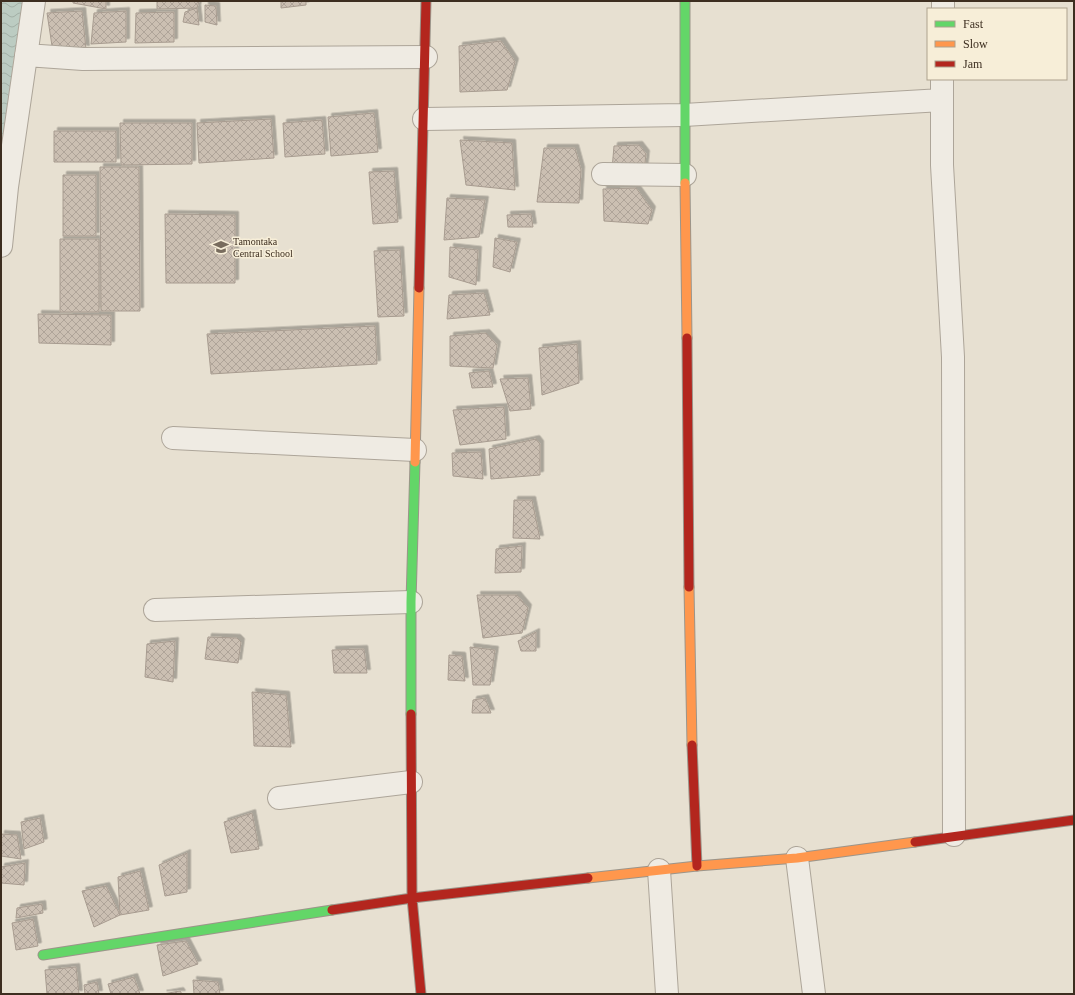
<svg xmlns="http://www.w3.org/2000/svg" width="1075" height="995" font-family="'Times New Roman',serif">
	<defs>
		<pattern id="water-waves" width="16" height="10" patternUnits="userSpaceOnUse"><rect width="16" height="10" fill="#bcccc2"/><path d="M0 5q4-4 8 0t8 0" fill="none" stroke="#a2b0a6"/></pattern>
		<pattern id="building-cross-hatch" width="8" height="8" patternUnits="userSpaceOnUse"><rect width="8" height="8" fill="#cbbfb2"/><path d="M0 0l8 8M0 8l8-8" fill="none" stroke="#afa499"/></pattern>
		<filter id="shadow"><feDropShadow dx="3.5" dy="-3.5" stdDeviation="0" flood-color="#0004"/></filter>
	</defs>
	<rect width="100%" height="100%" fill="#e7e0d1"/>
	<path fill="url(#water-waves)" d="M 1,1 L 25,1 L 14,56 L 1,165 Z"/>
	<path fill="url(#building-cross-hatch)" stroke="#a89c90" filter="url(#shadow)" d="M 73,1 L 106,1 L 106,9 L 73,3 Z
		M 157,1 L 199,1 L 197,8 L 157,9 Z
		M 281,1 L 306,1 L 306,5 L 281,8 Z
		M 205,5 L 216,6 L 217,25 L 205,22 Z
		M 197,8 L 199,25 L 183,22 L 185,12 Z
		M 82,11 L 86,49 L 52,46 L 47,13 Z
		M 126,11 L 126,42 L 91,44 L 94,13 Z
		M 174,12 L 174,42 L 135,43 L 136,13 Z
		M 501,41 L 515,62 L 507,90 L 460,92 L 459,46 Z
		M 374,113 L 378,152 L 331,156 L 328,117 Z
		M 271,119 L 274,158 L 199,163 L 197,123 Z
		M 322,120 L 325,154 L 285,157 L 283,123 Z
		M 120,123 L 192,123 L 192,164 L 121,165 Z
		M 54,131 L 116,131 L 116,162 L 54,162 Z
		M 460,140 L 512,143 L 515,190 L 466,185 Z
		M 639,145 L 646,154 L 644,172 L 612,169 L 614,146 Z
		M 544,148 L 575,148 L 581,170 L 579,203 L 537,202 Z
		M 100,167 L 139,167 L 140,311 L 101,311 Z
		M 394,171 L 398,222 L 373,224 L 369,172 Z
		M 63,175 L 96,175 L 96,236 L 63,236 Z
		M 636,188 L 652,210 L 648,224 L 604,221 L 603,189 Z
		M 447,198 L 485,200 L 479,237 L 444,240 Z
		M 165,214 L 235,215 L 235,283 L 166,283 Z
		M 531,214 L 533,227 L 508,227 L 507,215 Z
		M 495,238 L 517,242 L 510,272 L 493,267 Z
		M 60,239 L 99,239 L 99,312 L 60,312 Z
		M 450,247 L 478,250 L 476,285 L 449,277 Z
		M 400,250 L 404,316 L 378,317 L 374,251 Z
		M 484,293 L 490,315 L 447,319 L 449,295 Z
		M 38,314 L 111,315 L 111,345 L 39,343 Z
		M 375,326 L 377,364 L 211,374 L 207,334 Z
		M 486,333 L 497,345 L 493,368 L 450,366 L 450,336 Z
		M 577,344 L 579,383 L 542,395 L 539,348 Z
		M 489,371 L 493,387 L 472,388 L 469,373 Z
		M 528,378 L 531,409 L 510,411 L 500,379 Z
		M 504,407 L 506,439 L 460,445 L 453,410 Z
		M 536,439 L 540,444 L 540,475 L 491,479 L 489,449 Z
		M 481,452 L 483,479 L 453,476 L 452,453 Z
		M 514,500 L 532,500 L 540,539 L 513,538 Z
		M 522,546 L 521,572 L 495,573 L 496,549 Z
		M 477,595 L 517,595 L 528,608 L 522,633 L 483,638 Z
		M 536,632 L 536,651 L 521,651 L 518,641 Z
		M 208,637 L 237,638 L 241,642 L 238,663 L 205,659 Z
		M 175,641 L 173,682 L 145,677 L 147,644 Z
		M 470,647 L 495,650 L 490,685 L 473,685 Z
		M 364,649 L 367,673 L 334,673 L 332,650 Z
		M 449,655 L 462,656 L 465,681 L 448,680 Z
		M 252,692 L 286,695 L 291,747 L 254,746 Z
		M 485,698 L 491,713 L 472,713 L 473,700 Z
		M 252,813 L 259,849 L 231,853 L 224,822 Z
		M 40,818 L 44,842 L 24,849 L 21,822 Z
		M 1,834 L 17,835 L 21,859 L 1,856 Z
		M 187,853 L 187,892 L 165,896 L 159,865 Z
		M 25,863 L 24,885 L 1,883 L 1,867 Z
		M 140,871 L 149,910 L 120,915 L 118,877 Z
		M 106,886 L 120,915 L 94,927 L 82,891 Z
		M 42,904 L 43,913 L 16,918 L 17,908 Z
		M 33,919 L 38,946 L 16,950 L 12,923 Z
		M 186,941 L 198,964 L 163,976 L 157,945 Z
		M 76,967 L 79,994 L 47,994 L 45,970 Z
		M 134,977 L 140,994 L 111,994 L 108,984 Z
		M 193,980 L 218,982 L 220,994 L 194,994 Z
		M 97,982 L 99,994 L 85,994 L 84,985 Z
		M 180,991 L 182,994 L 163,994 Z"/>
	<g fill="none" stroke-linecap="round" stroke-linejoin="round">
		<g stroke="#ada599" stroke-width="24">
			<path id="street" d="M 943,9 L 943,1
				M 26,55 L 83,59 L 426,57
				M 942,79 L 942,165 L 953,357 L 954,835
				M 424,119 L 684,115 L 942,100
				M 603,174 L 685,175
				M 1,246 L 7,187 L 34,1
				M 173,438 L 415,450
				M 155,610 L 411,602
				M 279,798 L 411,782
				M 797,858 L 814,994
				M 659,870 L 667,994"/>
		</g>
		<g stroke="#9c958a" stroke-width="11">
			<path id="fast" d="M 685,1 L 685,183
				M 411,714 L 411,602 L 415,462
				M 43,955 L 332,910"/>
		</g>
		<g stroke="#9c958a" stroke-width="11">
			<path id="slow" d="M 685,183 L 687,338
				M 415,462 L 419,288
				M 689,587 L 692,745
				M 588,878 L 697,866 L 797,858 L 915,842"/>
		</g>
		<g stroke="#9c958a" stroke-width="11">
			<path id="jam" d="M 419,288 L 426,1
				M 687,338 L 689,587
				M 411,714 L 412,898 L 421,994
				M 692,745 L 697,866
				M 915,842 L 1074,820
				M 332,910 L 412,898 L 588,878"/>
		</g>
		<use href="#street" stroke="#efebe3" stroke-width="22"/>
		<use href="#fast" stroke="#63d668" stroke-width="9"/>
		<use href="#slow" stroke="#ff974d" stroke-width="9"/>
		<use href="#jam" stroke="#b3261e" stroke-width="9"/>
	</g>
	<defs>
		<g id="school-bare" transform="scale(1.2)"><path d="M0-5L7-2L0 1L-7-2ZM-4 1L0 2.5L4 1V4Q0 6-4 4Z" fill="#786c5e" stroke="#f7eed8" stroke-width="2.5" paint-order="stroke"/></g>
	</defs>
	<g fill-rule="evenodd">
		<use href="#school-bare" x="221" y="247"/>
	</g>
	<g text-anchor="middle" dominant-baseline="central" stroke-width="3" stroke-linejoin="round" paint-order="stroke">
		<g font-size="10" fill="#3d2e20" stroke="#f7eed8" text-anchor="start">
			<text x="233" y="241">Tamontaka<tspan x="233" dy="12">Central School</tspan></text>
		</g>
	</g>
	<rect width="1075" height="995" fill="none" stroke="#3d2e20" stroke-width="4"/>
	<rect x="927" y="8" width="140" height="72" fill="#f7eed8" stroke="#ada18e"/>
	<rect x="935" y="21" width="20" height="6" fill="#63d668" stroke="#ada18e"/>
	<text x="963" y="28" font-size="12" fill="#3d2e20">Fast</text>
	<rect x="935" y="41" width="20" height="6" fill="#ff974d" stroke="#ada18e"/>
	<text x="963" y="48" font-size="12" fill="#3d2e20">Slow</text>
	<rect x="935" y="61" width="20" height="6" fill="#b3261e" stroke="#ada18e"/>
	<text x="963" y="68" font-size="12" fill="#3d2e20">Jam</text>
</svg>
